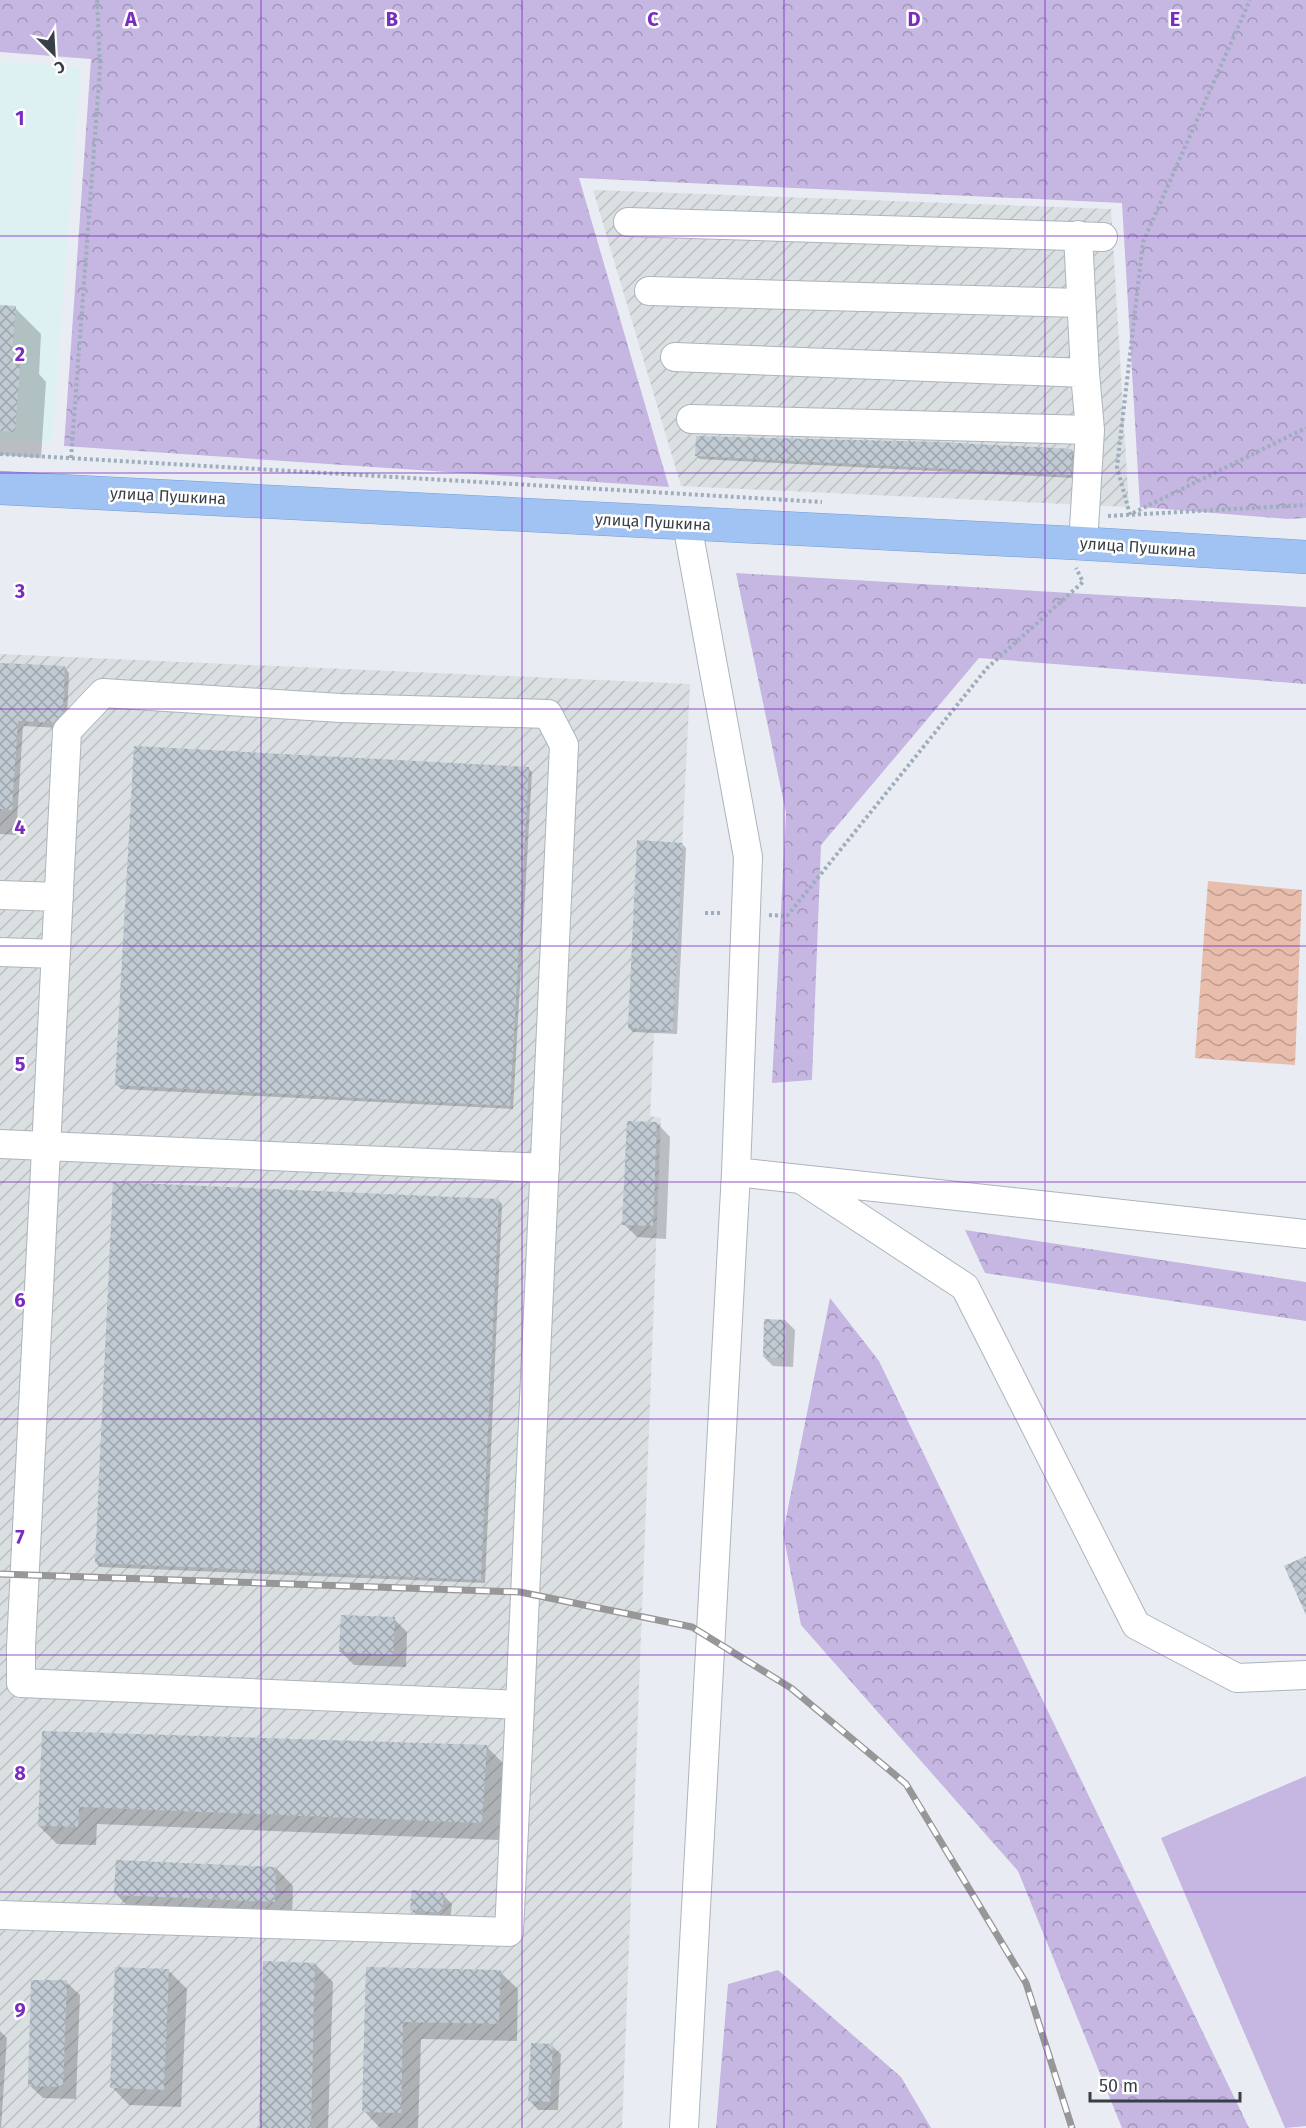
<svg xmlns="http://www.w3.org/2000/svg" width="1306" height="2128" font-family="'Fira Sans',sans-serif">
	<defs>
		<pattern id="industrial-furrows" width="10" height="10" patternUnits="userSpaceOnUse" patternTransform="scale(1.5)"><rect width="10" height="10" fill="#dadfe2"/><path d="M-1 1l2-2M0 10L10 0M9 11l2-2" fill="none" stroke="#bcc0c3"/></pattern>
		<pattern id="forest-crowns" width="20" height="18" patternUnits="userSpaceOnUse" patternTransform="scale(1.5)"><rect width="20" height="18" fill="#c5b6e2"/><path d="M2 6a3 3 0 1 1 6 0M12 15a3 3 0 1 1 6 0" fill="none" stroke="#a195b9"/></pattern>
		<pattern id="water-waves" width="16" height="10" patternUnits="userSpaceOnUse" patternTransform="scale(1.5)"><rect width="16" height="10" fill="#e8bdac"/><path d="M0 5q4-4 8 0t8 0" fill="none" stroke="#bd9b8e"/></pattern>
		<pattern id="building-cross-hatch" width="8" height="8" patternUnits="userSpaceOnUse" patternTransform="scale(1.5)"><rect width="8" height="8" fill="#c0cad3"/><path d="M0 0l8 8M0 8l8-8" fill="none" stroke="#9da5ad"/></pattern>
	</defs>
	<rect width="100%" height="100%" fill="#e9edf3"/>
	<path fill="url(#industrial-furrows)" d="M 593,190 L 1111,209 L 1129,507 L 681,486 Z
		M 0,654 L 690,684 L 673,1031 L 654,1033 L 650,1116 L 661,1118 L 622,2128 L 0,2128 Z"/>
	<path fill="#def1f2" d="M 0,61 L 81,67 L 52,443 L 0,439 Z"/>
	<path fill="url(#forest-crowns)" d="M 0,0 L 1306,0 L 1306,518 L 1288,519 L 1140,507 L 1122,203 L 579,178 L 669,487 L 64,446 L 91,59 L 0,52 Z
		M 736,573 L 1306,607 L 1306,684 L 979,658 L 821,845 L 812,1080 L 772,1083 L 786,813 Z
		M 965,1230 L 1306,1282 L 1306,1321 L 985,1273 Z
		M 830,1298 L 879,1361 L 1249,2128 L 1122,2128 L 1018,1871 L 801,1625 L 783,1533 Z
		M 778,1970 L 901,2077 L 931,2128 L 716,2128 L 728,1984 Z"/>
	<path fill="#c5b6e2" d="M 1306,1776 L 1306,2126 L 1285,2128 L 1161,1838 Z"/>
	<path fill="url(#water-waves)" d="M 1208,881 L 1302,890 L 1295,1065 L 1195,1058 Z"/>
	<path fill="#0003" d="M 0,307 L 15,308 L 41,334 L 39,374 L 46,382 L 41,458 L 2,455 L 0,452 Z
		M 1072,450 L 1076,454 L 1074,478 L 700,459 L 696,455 Z
		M 0,664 L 64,667 L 69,673 L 67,717 L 59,728 L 23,726 L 16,835 L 0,834 Z
		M 528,768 L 532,772 L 513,1109 L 121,1089 L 117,1085 Z
		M 682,844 L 686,848 L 677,1034 L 633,1032 L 629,1028 Z
		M 657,1123 L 670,1137 L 666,1239 L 637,1237 L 624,1224 Z
		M 498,1200 L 502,1204 L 485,1583 L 100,1567 L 96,1563 Z
		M 786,1321 L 795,1330 L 793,1367 L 773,1366 L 764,1357 Z
		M 394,1619 L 407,1632 L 406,1667 L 354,1665 L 341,1652 Z
		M 43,1732 L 486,1746 L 504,1764 L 499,1840 L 97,1824 L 96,1845 L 57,1844 L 39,1826 Z
		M 276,1868 L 293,1886 L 292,1919 L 133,1912 L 116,1894 Z
		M 443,1895 L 452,1904 L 450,1921 L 420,1918 L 411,1910 Z
		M 315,1964 L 333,1982 L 328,2128 L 260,2128 Z
		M 367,1968 L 500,1972 L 518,1989 L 517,2041 L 421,2039 L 418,2128 L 380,2128 L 364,2111 Z
		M 169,1971 L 187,1989 L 181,2107 L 129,2105 L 112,2087 Z
		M 66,1982 L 80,1995 L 76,2099 L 43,2098 L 29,2085 Z
		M 0,2031 L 7,2038 L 1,2128 L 0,2128 Z
		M 552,2046 L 561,2054 L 558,2110 L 538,2110 L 530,2101 Z"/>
	<path fill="url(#building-cross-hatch)" d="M 0,305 L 16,306 L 12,354 L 21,354 L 15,432 L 0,431 Z
		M 696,436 L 937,442 L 1072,449 L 1071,475 L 695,456 Z
		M 0,663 L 65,666 L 63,712 L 53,723 L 18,721 L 12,810 L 0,809 Z
		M 134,746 L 529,767 L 510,1106 L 115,1085 Z
		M 637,840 L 683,843 L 673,1031 L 628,1028 Z
		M 627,1121 L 657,1122 L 653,1226 L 622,1225 Z
		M 113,1182 L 499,1199 L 481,1580 L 95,1563 Z
		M 764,1319 L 786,1320 L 784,1359 L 763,1357 Z
		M 1306,1556 L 1306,1615 L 1284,1566 Z
		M 341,1615 L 395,1617 L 393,1655 L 339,1652 Z
		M 42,1731 L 487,1745 L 482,1823 L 79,1807 L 78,1827 L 38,1826 Z
		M 116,1860 L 276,1867 L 275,1902 L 114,1895 Z
		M 412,1890 L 444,1893 L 442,1913 L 410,1910 Z
		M 263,1961 L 315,1963 L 311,2128 L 259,2128 Z
		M 115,1967 L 169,1969 L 164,2090 L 110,2088 Z
		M 366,1967 L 501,1970 L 499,2024 L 403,2022 L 401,2113 L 362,2112 Z
		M 31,1980 L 67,1980 L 63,2087 L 28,2086 Z
		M 531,2043 L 553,2044 L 550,2102 L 528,2101 Z"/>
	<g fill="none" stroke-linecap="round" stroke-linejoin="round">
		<g stroke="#acb5bd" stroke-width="30">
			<path id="minor" d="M 628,222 L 1103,237
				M 1078,235 L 1085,373 L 1090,430 L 1083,544
				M 649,291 L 1081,303
				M 675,357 L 1085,373
				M 691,419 L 1090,430
				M 103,693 L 340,708 L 548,714 L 564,745 L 520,1705 L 21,1683 L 21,1647 L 67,731 Z
				M 0,895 L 59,897
				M 0,952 L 56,954
				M 0,1144 L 545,1168
				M 736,1172 L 1306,1234
				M 802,1180 L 965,1287 L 1136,1625 L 1237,1678 L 1306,1675
				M 0,1915 L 509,1932 L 520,1705
				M 684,2128 L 736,1172 L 748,857 L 687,524"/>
		</g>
		<g stroke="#739dd7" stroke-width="34">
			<path id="major" d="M 0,488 L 1074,543 L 1306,557"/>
		</g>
		<path stroke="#9faebd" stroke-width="4" stroke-dasharray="3 3" stroke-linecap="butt" d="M 0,454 L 822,502
			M 71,458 L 100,68 L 97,0
			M 1133,513 L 1306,428
			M 1130,515 L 1117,467 L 1143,242 L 1250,0
			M 1108,516 L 1306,505
			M 705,913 L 723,913
			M 769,915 L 787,916 L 987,668 L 1083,582 L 1076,568"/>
		<use href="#minor" stroke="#fff" stroke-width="28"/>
		<use href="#major" stroke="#a1c3f3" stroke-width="33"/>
		<g stroke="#979797" stroke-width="7">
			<path id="rail" d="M 0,1574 L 520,1592 L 692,1627 L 791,1688 L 906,1784 L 1026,1983 L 1072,2128"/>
		</g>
		<use href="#rail" stroke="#fff" stroke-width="4.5" stroke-dasharray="14" stroke-linecap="butt"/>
	</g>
	<path fill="none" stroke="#7b2cbf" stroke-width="1.5" stroke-opacity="0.55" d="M 261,0 L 261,2128M 522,0 L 522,2128M 784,0 L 784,2128M 1045,0 L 1045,2128M 0,236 L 1306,236M 0,473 L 1306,473M 0,709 L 1306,709M 0,946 L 1306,946M 0,1182 L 1306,1182M 0,1419 L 1306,1419M 0,1655 L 1306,1655M 0,1892 L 1306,1892"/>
	<g text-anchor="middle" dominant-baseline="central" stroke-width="5" stroke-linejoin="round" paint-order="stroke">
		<g font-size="16" fill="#383f45" stroke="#fff">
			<text transform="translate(168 496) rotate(3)">улица Пушкина</text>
			<text transform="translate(653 522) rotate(3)">улица Пушкина</text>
			<text transform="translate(1138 547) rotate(4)">улица Пушкина</text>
		</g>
	</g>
	<g font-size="20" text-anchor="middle" font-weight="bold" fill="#7b2cbf" stroke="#fff" stroke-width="5" stroke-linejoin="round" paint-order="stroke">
		<text x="131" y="26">A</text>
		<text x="392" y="26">B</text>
		<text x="653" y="26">C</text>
		<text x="914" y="26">D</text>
		<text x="1175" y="26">E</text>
		<text x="20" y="125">1</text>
		<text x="20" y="361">2</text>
		<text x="20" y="598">3</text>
		<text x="20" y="834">4</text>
		<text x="20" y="1071">5</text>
		<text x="20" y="1307">6</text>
		<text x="20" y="1544">7</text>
		<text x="20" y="1780">8</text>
		<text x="20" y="2017">9</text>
	</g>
	<g transform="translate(54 54) rotate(156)" stroke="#ffffff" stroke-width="4.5" paint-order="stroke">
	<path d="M0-4.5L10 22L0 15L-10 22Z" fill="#383f45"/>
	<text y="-9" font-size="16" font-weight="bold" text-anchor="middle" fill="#383f45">С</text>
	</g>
	<path d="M1090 2092v9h150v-9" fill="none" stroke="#383f45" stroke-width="3"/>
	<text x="1099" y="2092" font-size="18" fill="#383f45" stroke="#ffffff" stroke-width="4.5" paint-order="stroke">50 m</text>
</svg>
